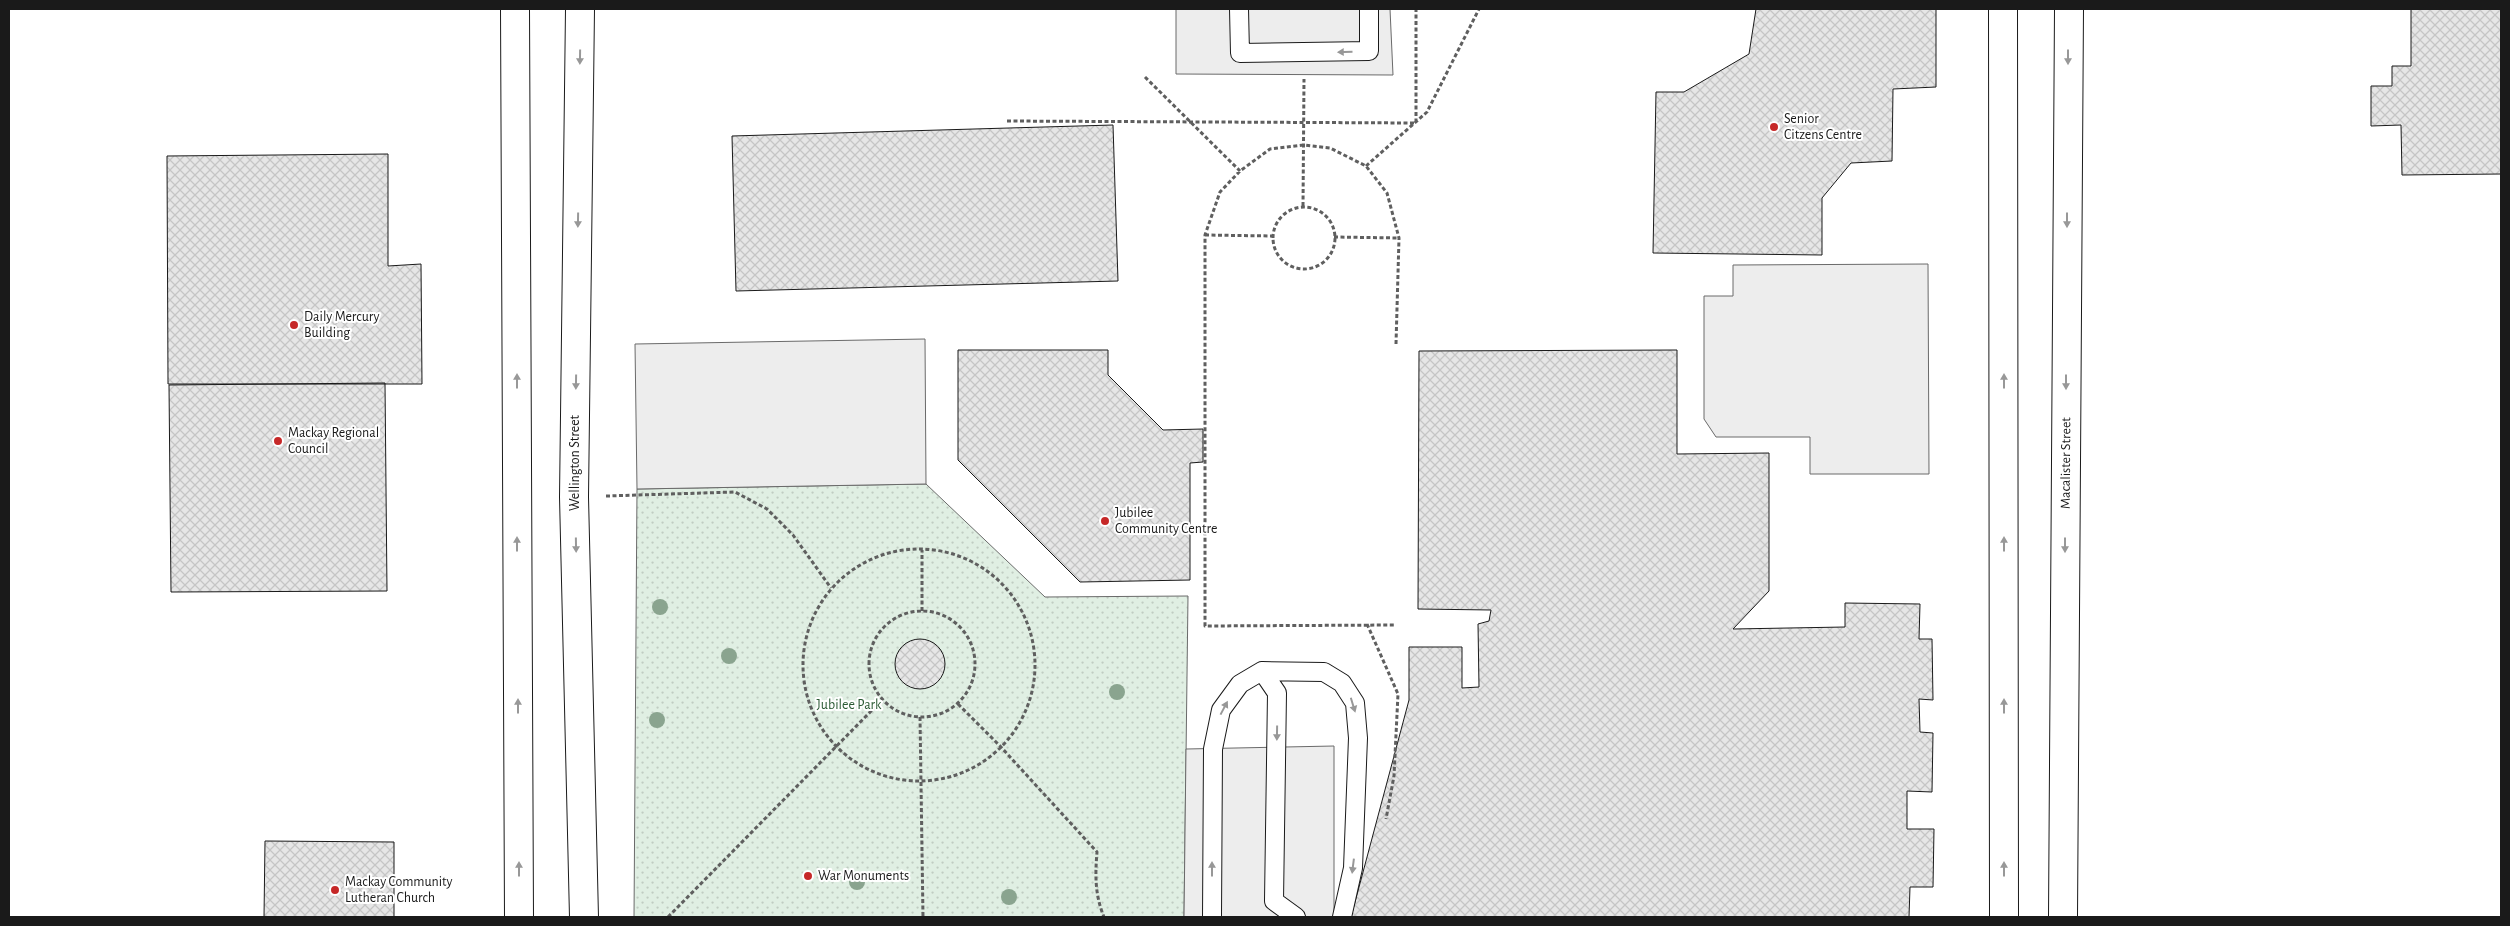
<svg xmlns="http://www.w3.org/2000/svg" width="2510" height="926" font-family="'Alegreya Sans',sans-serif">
	<defs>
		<pattern id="grass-dots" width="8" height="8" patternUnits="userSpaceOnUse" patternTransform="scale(1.25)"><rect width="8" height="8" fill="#e0efe3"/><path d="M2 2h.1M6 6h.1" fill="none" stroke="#c0ccc2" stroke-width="1.8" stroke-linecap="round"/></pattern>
		<pattern id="building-cross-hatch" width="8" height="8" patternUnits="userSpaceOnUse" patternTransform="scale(1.25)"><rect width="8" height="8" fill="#e6e6e6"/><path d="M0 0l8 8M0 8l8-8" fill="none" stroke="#c5c5c5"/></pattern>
	</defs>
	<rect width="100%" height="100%" fill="#fff"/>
	<path fill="url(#grass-dots)" stroke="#6a6a6a" d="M 926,484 L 1045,597 L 1188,596 L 1184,917 L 634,917 L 637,489 Z"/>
	<path fill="#ededed" stroke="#6a6a6a" d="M 1176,9 L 1390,9 L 1393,75 L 1176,74 Z
		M 1928,264 L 1929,474 L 1810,474 L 1810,437 L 1716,437 L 1704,419 L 1704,296 L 1733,296 L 1733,265 Z
		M 925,339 L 926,484 L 637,489 L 635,344 Z
		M 1334,746 L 1334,917 L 1184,917 L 1186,749 Z"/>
	<path fill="url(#building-cross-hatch)" stroke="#1a1a1a" d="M 1756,9 L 1936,9 L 1936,87 L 1893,89 L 1892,161 L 1851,163 L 1822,198 L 1822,255 L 1653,253 L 1656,92 L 1684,92 L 1749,54 Z
		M 2411,9 L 2501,9 L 2501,174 L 2402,175 L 2401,125 L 2371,126 L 2371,86 L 2392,86 L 2392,66 L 2411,66 Z
		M 1113,125 L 1118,281 L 736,291 L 732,136 Z
		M 388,154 L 388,266 L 421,264 L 422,384 L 168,384 L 167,156 Z
		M 958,350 L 1108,350 L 1108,375 L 1163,430 L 1203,429 L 1203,462 L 1190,463 L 1190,580 L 1080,582 L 958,460 Z
		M 1677,350 L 1677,454 L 1769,453 L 1769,591 L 1733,629 L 1845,627 L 1845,603 L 1920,604 L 1919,639 L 1932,639 L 1933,700 L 1919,699 L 1920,732 L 1933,733 L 1932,792 L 1907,791 L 1907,829 L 1934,829 L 1933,887 L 1910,887 L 1909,917 L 1351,917 L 1409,700 L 1409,647 L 1462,647 L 1462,688 L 1479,687 L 1478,624 L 1489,621 L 1491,610 L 1418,609 L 1419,351 Z
		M 385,383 L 387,591 L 171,592 L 169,385 Z
		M895 664a25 25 0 1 1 50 0a25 25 0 1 1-50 0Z
		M 265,841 L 394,842 L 394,917 L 264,917 Z"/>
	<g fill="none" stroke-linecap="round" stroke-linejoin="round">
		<g stroke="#1a1a1a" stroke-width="20">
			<path id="service" d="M 1239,9 L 1240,53 L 1369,51 L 1369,9
				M 1262,671 L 1277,693 L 1274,901 L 1296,917
				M 1212,917 L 1213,749 L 1221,710 L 1240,684 L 1262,671 L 1324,672 L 1342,683 L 1355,703 L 1358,738 L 1353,868 L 1342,917"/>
		</g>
		<g stroke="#1a1a1a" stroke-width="30">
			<g id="tertiary">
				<path d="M 515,9 L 519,917"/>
				<path d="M 580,9 L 574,497 L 584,917"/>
				<path d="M 2003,9 L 2004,917"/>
				<path id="s1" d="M 2063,917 L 2069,9"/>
			</g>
		</g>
		<path stroke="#5f5f5f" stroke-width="3" stroke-dasharray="4 2.5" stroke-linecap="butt" d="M 1145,77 L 1240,171
			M 1007,121 L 1416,123 L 1416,9
			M 1366,166 L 1427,112 L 1479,9
			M 1303,206 L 1304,79
			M1273 238a31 31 0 1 1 62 0a31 31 0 1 1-62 0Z
			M 1205,235 L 1272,236
			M 1334,237 L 1399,238
			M 1396,344 L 1399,238 L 1387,193 L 1366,166 L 1330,148 L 1303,145 L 1270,149 L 1240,171 L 1220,192 L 1205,235 L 1205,626 L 1396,625
			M 606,496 L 735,492 L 767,509 L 793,535 L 831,588
			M803 665a116 116 0 1 1 232 0a116 116 0 1 1-232 0Z
			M 922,611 L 922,550
			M869 664a53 53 0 1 1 106 0a53 53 0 1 1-106 0Z
			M 1367,624 L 1398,694 L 1394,776 L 1386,819
			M 958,704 L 1000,746 L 1097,852 C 1095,876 1095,895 1104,917
			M 920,717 L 923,917
			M 668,917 L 882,700"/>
		<use href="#service" stroke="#fff" stroke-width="18"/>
		<use href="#tertiary" stroke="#fff" stroke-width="28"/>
	</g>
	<g fill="#8aa48f">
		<circle cx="660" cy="607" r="8"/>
		<circle cx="729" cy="656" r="8"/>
		<circle cx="1117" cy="692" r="8"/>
		<circle cx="657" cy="720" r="8"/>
		<circle cx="857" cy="882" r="8"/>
		<circle cx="1009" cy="897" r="8"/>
	</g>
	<defs><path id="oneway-solid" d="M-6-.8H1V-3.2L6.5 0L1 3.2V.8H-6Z" transform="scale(1.25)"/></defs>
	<g fill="#989898">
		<use href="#oneway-solid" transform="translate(1345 52) rotate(179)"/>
		<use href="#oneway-solid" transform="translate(580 57) rotate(91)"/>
		<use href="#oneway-solid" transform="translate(2068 57) rotate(90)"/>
		<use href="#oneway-solid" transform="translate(578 220) rotate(91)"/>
		<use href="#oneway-solid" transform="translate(2067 220) rotate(90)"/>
		<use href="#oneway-solid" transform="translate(517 381) rotate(-90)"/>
		<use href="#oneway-solid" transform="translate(2004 381) rotate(-90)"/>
		<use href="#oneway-solid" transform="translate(576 382) rotate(91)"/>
		<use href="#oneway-solid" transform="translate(2066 382) rotate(90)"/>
		<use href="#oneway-solid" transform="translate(517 544) rotate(-90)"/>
		<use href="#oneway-solid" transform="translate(2004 544) rotate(-90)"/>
		<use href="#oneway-solid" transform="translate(576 545) rotate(89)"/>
		<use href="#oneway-solid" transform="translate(2065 545) rotate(90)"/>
		<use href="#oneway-solid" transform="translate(1353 705) rotate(73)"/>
		<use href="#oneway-solid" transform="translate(518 706) rotate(-90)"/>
		<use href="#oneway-solid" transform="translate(2004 706) rotate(-90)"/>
		<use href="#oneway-solid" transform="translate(1224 708) rotate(-62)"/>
		<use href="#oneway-solid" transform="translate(1277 733) rotate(91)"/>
		<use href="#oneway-solid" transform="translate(1353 866) rotate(97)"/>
		<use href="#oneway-solid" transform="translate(519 869) rotate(-90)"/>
		<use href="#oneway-solid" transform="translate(1212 869) rotate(-90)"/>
		<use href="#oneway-solid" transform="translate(2004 869) rotate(-90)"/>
	</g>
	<g fill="#c62828" stroke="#fff" stroke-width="2">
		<circle cx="1774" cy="127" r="5"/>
		<circle cx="294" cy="325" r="5"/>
		<circle cx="278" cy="441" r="5"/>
		<circle cx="1105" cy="521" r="5"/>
		<circle cx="808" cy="876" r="5"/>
		<circle cx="335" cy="890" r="5"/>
	</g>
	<g text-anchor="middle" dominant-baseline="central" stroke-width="4" stroke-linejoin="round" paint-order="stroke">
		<g font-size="14" fill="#1a1a1a" stroke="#fff" text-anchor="start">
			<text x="1784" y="119">Senior<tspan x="1784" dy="16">Citzens Centre</tspan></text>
			<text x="304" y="317">Daily Mercury<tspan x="304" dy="16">Building</tspan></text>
			<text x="288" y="433">Mackay Regional<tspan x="288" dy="16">Council</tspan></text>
			<text x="1115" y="513">Jubilee<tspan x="1115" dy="16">Community Centre</tspan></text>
			<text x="818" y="876">War Monuments</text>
			<text x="345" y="882">Mackay Community<tspan x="345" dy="16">Lutheran Church</tspan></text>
		</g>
		<g font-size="14" fill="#1a1a1a" stroke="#fff">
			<text transform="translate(575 463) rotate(-90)">Wellington Street</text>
			<text stroke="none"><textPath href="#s1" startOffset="454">Macalister Street</textPath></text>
		</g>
		<g font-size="14" fill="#2b5a34" stroke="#fff">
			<text x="849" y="705">Jubilee Park</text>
		</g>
	</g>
	<rect width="2510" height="926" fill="none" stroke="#1a1a1a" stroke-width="20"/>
</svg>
